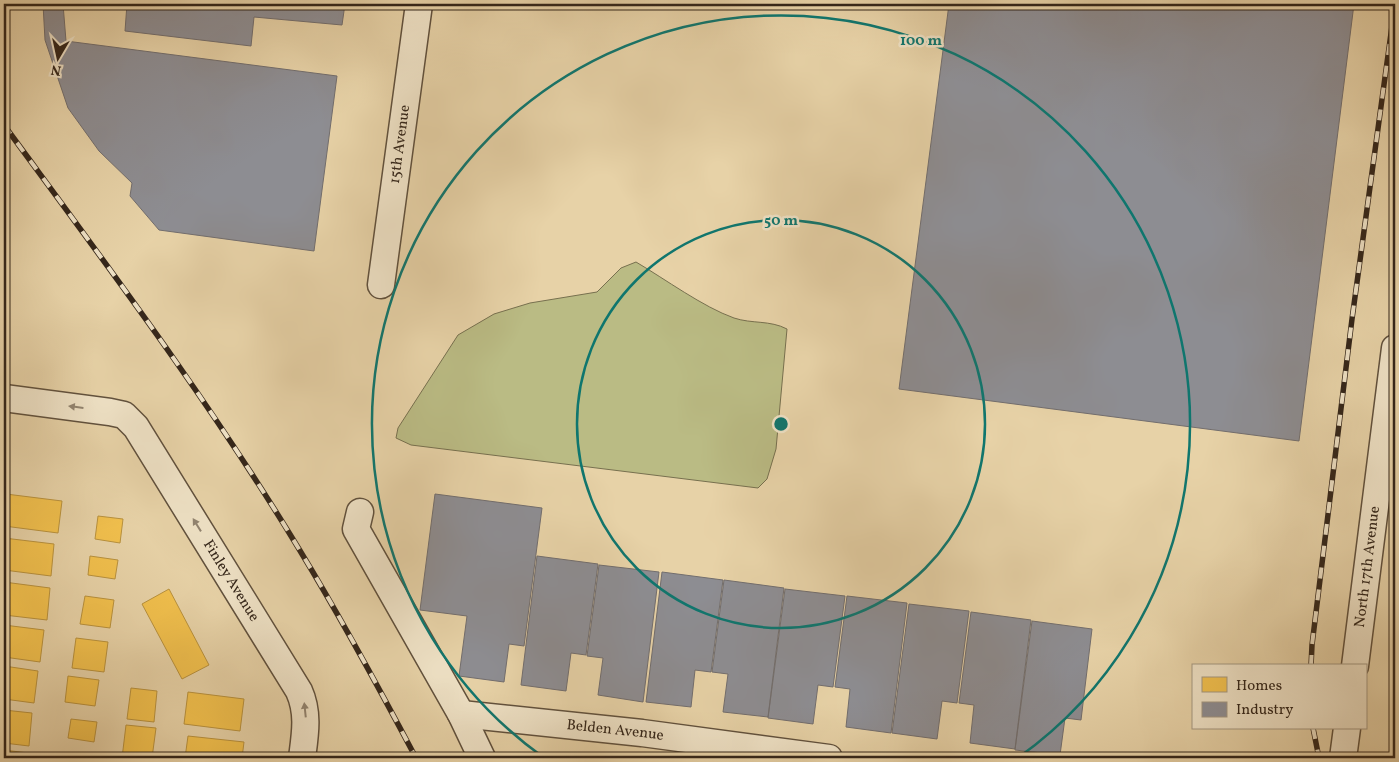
<svg xmlns="http://www.w3.org/2000/svg" width="1399" height="762" font-family="Vollkorn,serif">
	<rect width="100%" height="100%" fill="#e7d2a7"/>
	<filter id="stains"><feTurbulence type="fractalNoise" baseFrequency=".004" numOctaves="4"/><feColorMatrix values="0 0 0 0 .2 0 0 0 0 .09 0 0 0 0 .02 0 0 0 .5 -.17"/></filter>
	<radialGradient id="worn" r=".72"><stop offset=".6" stop-color="#630" stop-opacity="0"/><stop offset="1" stop-color="#630" stop-opacity=".3"/></radialGradient>
	<path fill="#babb84" stroke="#77704f" d="M 636,262 C 665,279 703,307 734,318 C 752,324 770,320 787,329 L 776,449 L 767,479 L 758,488 L 411,445 L 396,438 L 398,428 L 458,335 L 494,314 L 530,303 L 597,292 L 621,268 Z"/>
	<path fill="#f2c14e" stroke="#b9923e" d="M 6,494 L 62,501 L 58,533 L 4,526 Z
		M 98,516 L 123,519 L 120,543 L 95,539 Z
		M 4,538 L 54,544 L 51,576 L 4,570 Z
		M 90,556 L 118,560 L 115,579 L 88,575 Z
		M 4,582 L 50,588 L 47,620 L 4,615 Z
		M 169,589 L 209,665 L 182,679 L 142,604 Z
		M 85,596 L 114,600 L 110,628 L 80,624 Z
		M 4,625 L 44,630 L 40,662 L 4,657 Z
		M 76,638 L 108,642 L 104,672 L 72,668 Z
		M 4,666 L 38,671 L 34,703 L 4,699 Z
		M 68,676 L 99,680 L 95,706 L 65,702 Z
		M 131,688 L 157,691 L 154,722 L 127,719 Z
		M 188,692 L 244,699 L 240,731 L 184,724 Z
		M 4,710 L 32,713 L 29,746 L 4,743 Z
		M 71,719 L 97,722 L 94,742 L 68,738 Z
		M 126,725 L 156,728 L 152,758 L 122,758 Z
		M 188,736 L 244,742 L 242,758 L 185,758 Z
		M 4,750 L 28,753 L 27,758 L 4,758 Z"/>
	<path fill="#8d8d92" stroke="#726e6e" d="M 43,4 L 63,4 L 66,41 L 337,76 L 314,251 L 159,230 L 130,196 L 132,183 L 99,151 L 68,108 L 45,40 Z
		M 127,4 L 345,4 L 342,25 L 254,17 L 251,46 L 125,31 Z
		M 949,4 L 1354,4 L 1299,441 L 899,389 Z
		M 435,494 L 542,508 L 524,646 L 509,644 L 504,682 L 459,676 L 467,616 L 420,610 Z
		M 537,556 L 598,564 L 586,655 L 571,653 L 566,691 L 521,685 Z
		M 599,565 L 659,572 L 643,702 L 598,695 L 603,658 L 587,656 Z
		M 662,572 L 723,580 L 711,672 L 695,670 L 691,707 L 646,702 Z
		M 724,580 L 784,588 L 768,717 L 723,712 L 728,674 L 712,672 Z
		M 785,589 L 845,596 L 833,687 L 818,685 L 813,724 L 768,718 Z
		M 847,596 L 907,603 L 891,733 L 846,727 L 850,689 L 835,687 Z
		M 909,604 L 969,611 L 957,703 L 942,701 L 937,739 L 892,733 Z
		M 971,612 L 1031,620 L 1015,749 L 970,743 L 974,705 L 959,703 Z
		M 1032,621 L 1092,629 L 1081,720 L 1065,718 L 1060,755 L 1015,750 Z"/>
	<g fill="none" stroke-linecap="round" stroke-linejoin="round">
		<g stroke="#61513d" stroke-width="29">
			<g id="minor">
				<path id="s1" d="M 381,285 L 419,4"/>
				<path id="s2" d="M 4,398 L 110,412 L 124,415 L 136,427 L 299,691 C 309,713 305,735 302,758"/>
				<path d="M 360,512 L 356,529 L 461,714 L 482,758"/>
				<path id="s3" d="M 1355,666 L 1395,348"/>
				<path id="s4" d="M 461,714 L 642,733 L 829,758"/>
				<path d="M 1343,758 L 1347,728"/>
			</g>
		</g>
		<use href="#minor" stroke="#efe2c6" stroke-width="26"/>
		<g stroke="#34261a" stroke-width="5.5">
			<path id="rail" d="M 4,125 C 106,264 210,402 299,549 C 341,618 379,688 416,758
				M 1311,666 L 1312,645 L 1352,319 L 1395,4
				M 1313,728 L 1319,758"/>
		</g>
		<use href="#rail" stroke="#efe2c6" stroke-width="4" stroke-dasharray="11" stroke-linecap="butt"/>
	</g>
	<defs><path id="oneway-solid" d="M-6-.8H1V-3.2L6.5 0L1 3.2V.8H-6Z" transform="scale(1.25)"/></defs>
	<g fill="#928470">
		<use href="#oneway-solid" transform="translate(76 407) rotate(-173)"/>
		<use href="#oneway-solid" transform="translate(197 525) rotate(-122)"/>
		<use href="#oneway-solid" transform="translate(305 710) rotate(-96)"/>
	</g>
	<g fill="none" stroke="#0f766e" stroke-width="2.5">
		<circle cx="781" cy="424" r="204"/>
		<path d="M543 757A409 409 0 1 1 1019 757"/>
	</g>
	<g text-anchor="middle" dominant-baseline="central" stroke-width="5" stroke-linejoin="round" paint-order="stroke">
		<g font-size="15" fill="#34261a" stroke="#efe2c6">
			<text stroke="none"><textPath href="#s1" startOffset="142">15th Avenue</textPath></text>
			<text stroke="none"><textPath href="#s3" startOffset="100">North 17th Avenue</textPath></text>
			<text stroke="none"><textPath href="#s2" startOffset="319">Finley Avenue</textPath></text>
			<text stroke="none"><textPath href="#s4" startOffset="155">Belden Avenue</textPath></text>
		</g>
	</g>
	<circle cx="781" cy="424" r="8" fill="#0f766e" stroke="#efe2c6" stroke-width="2.5"/>
	<g font-size="15" text-anchor="middle" font-weight="bold" fill="#0f766e" stroke="#efe2c6" stroke-width="5" stroke-linejoin="round" paint-order="stroke">
		<text x="921" y="45">100 m</text>
		<text x="781" y="225">50 m</text>
	</g>
	<rect width="1399" height="762" fill="none" stroke="#e7d2a7" stroke-width="20"/>
	<rect x="5" y="5" width="1389" height="752" fill="none" stroke="#34261a" stroke-width="2.5"/>
	<rect x="10" y="10" width="1379" height="742" fill="none" stroke="#34261a"/>
	<rect x="1192" y="664" width="175" height="65" fill="#efe2c6" stroke="#a49781"/>
	<rect x="1202" y="677" width="25" height="15" fill="#f2c14e" stroke="#a49781"/>
	<text x="1236" y="690" font-size="15" fill="#34261a">Homes</text>
	<rect x="1202" y="702" width="25" height="15" fill="#8d8d92" stroke="#a49781"/>
	<text x="1236" y="714" font-size="15" fill="#34261a">Industry</text>
	<g transform="translate(58 58) rotate(189)" stroke="#efe2c6" stroke-width="4" paint-order="stroke">
	<path d="M0-4L9 19L0 12L-9 19Z" fill="#34261a"/>
	<text y="-8" font-size="14" font-weight="bold" text-anchor="middle" fill="#34261a">N</text>
	</g>
	<rect width="100%" height="100%" filter="url(#stains)"/>
	<rect width="100%" height="100%" fill="url(#worn)"/>
</svg>
